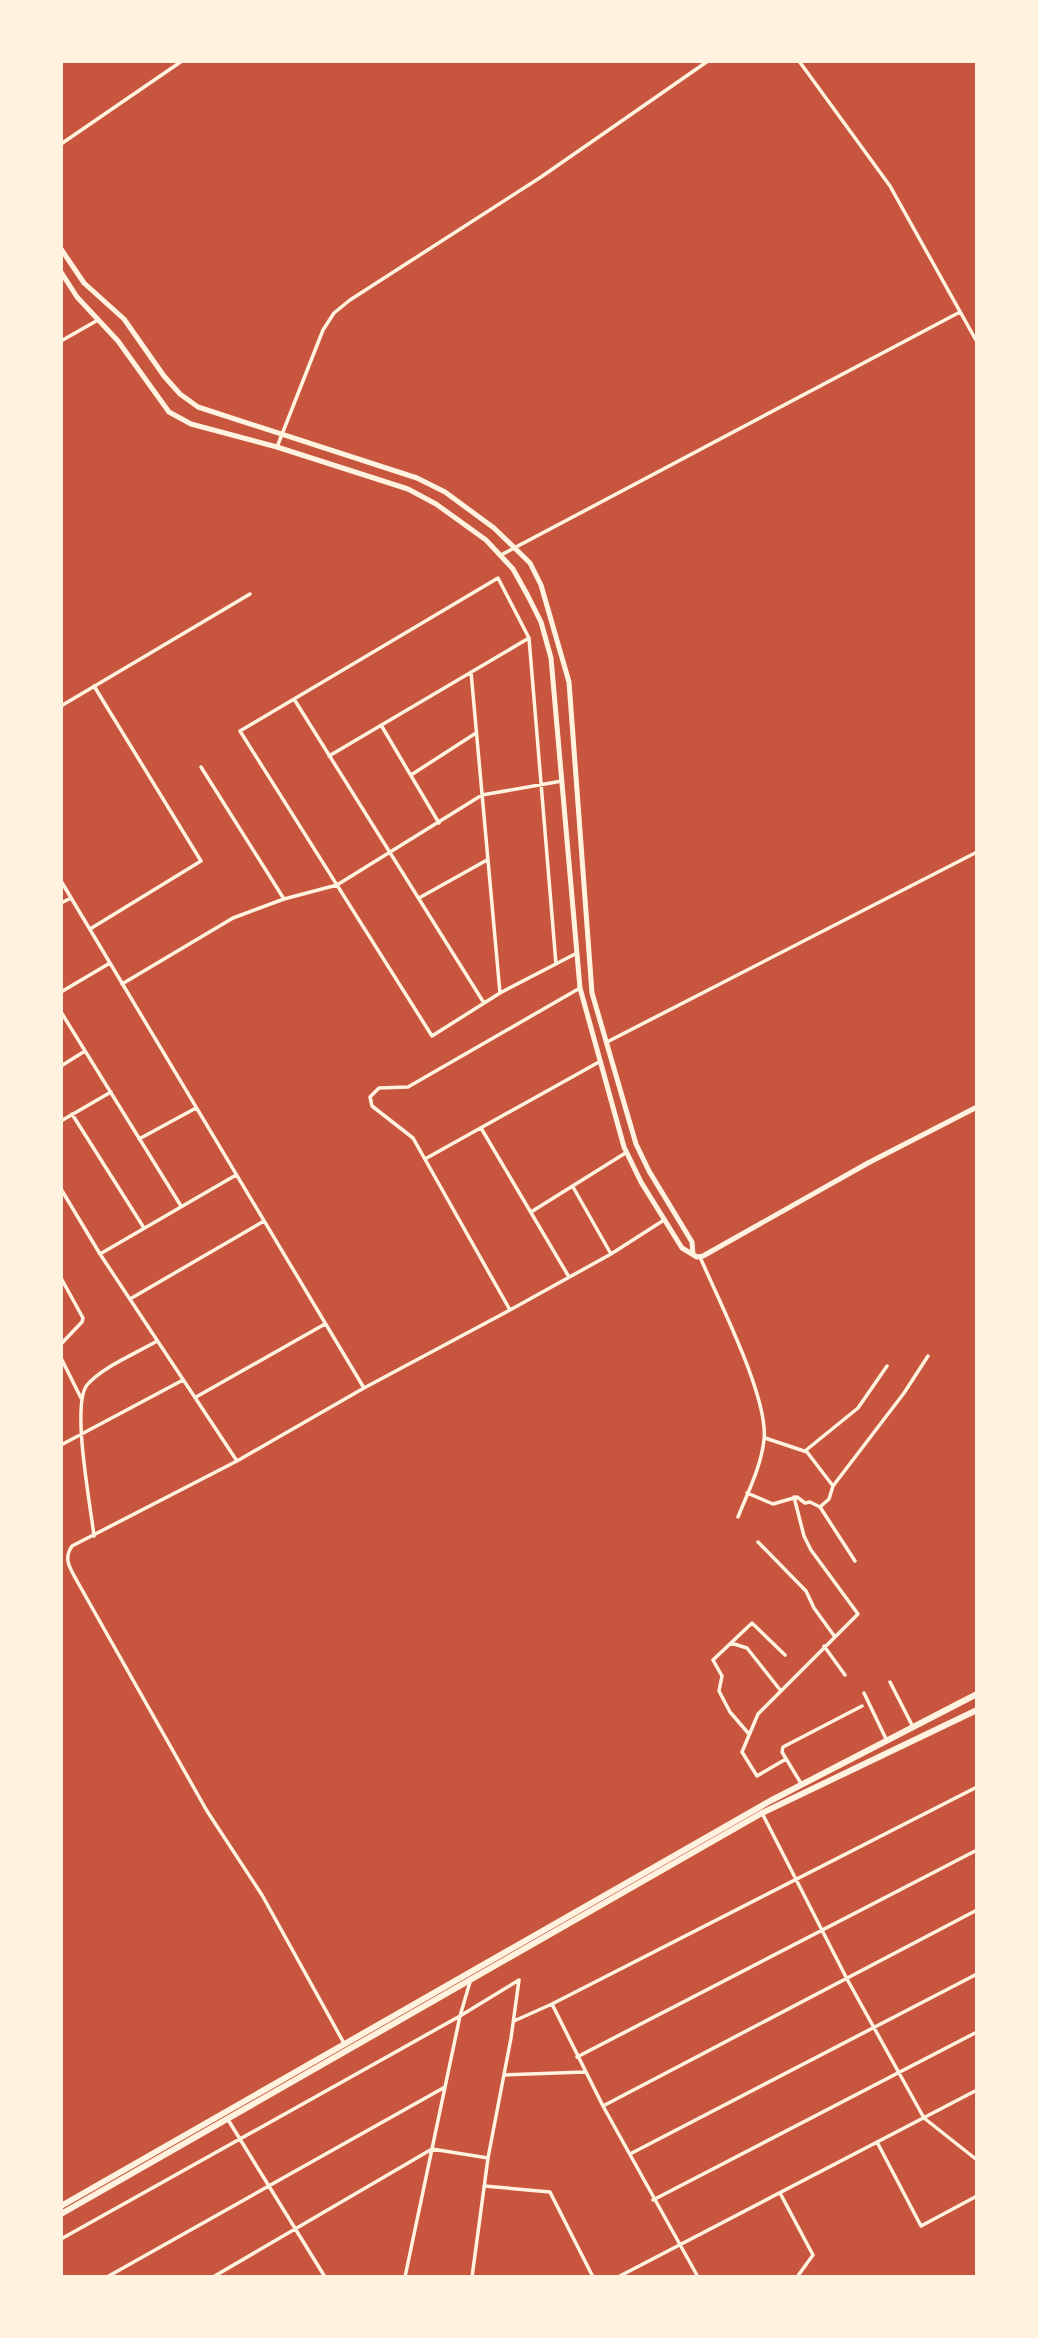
<svg xmlns="http://www.w3.org/2000/svg" width="1038" height="2338" font-family="'Crimson Pro',serif">
	<rect width="100%" height="100%" fill="#c8553d"/>
	<g fill="none" stroke-linecap="round" stroke-linejoin="round">
		<path stroke="#fff3e0" stroke-width="3.5" d="M 799,61 L 890,186 L 977,342
			M 61,144 L 182,61
			M 61,341 L 98,320
			M 277,447 L 323,330 L 334,313 L 350,300 L 541,177 L 708,61
			M 501,555 L 960,312
			M 471,672 L 500,993
			M 294,699 L 484,1003
			M 61,706 L 250,594
			M 381,725 L 439,823
			M 329,756 L 529,638
			M 201,767 L 284,899
			M 411,775 L 476,733
			M 61,881 L 364,1388
			M 419,898 L 487,860
			M 61,903 L 71,898
			M 90,929 L 201,861 L 94,686
			M 556,964 L 529,638 L 498,578 L 240,731 L 432,1036 L 500,993 L 577,953
			M 122,984 L 233,918 L 284,899 L 337,885 L 482,795 L 562,781
			M 61,992 L 110,963
			M 61,1012 L 181,1206
			M 607,1042 L 977,852
			M 61,1066 L 85,1051
			M 72,1114 L 144,1228
			M 61,1121 L 111,1092
			M 481,1128 L 569,1277
			M 139,1139 L 196,1108
			M 425,1159 L 599,1062
			M 573,1187 L 611,1254
			M 61,1189 L 100,1254 L 237,1461
			M 531,1212 L 627,1152
			M 100,1254 L 236,1175
			M 700,1257 C 718,1299 769,1398 764,1440 C 761,1467 748,1492 738,1517
			M 61,1278 L 83,1318 L 82,1322 L 61,1344
			M 130,1299 L 264,1221
			M 510,1310 L 413,1138 L 372,1106 L 370,1097 L 379,1088 L 408,1087 L 580,988
			M 61,1358 L 81,1398
			M 196,1397 L 325,1324
			M 765,1438 L 807,1452 L 833,1486
			M 61,1445 L 183,1380
			M 805,1451 L 858,1408 L 887,1366
			M 747,1493 L 773,1504 L 797,1497 L 805,1503 L 810,1502 L 820,1507
			M 94,1536 C 91,1508 71,1405 87,1385 C 102,1367 137,1353 157,1341
			M 758,1542 L 806,1591 L 814,1608 L 835,1637
			M 855,1561 L 820,1507 L 829,1499 L 833,1486 L 904,1393 L 928,1356
			M 731,1643 L 747,1648 L 781,1691
			M 824,1646 L 845,1675
			M 890,1682 L 913,1727
			M 864,1693 L 887,1741
			M 749,1734 L 730,1712 L 719,1691 L 722,1676 L 713,1660 L 752,1623 L 785,1655
			M 786,1759 L 757,1776 L 742,1752 L 758,1714 L 858,1614 L 811,1550 L 804,1536 L 794,1497
			M 802,1785 L 782,1752 L 783,1747 L 862,1706
			M 762,1813 L 847,1979 L 924,2118 L 977,2160
			M 514,2021 L 552,2004
			M 345,2045 L 262,1895 L 207,1811 L 77,1581 C 70,1568 63,1559 72,1546 L 237,1461 L 364,1388 L 510,1310 L 611,1254 L 664,1220
			M 577,2057 L 977,1850
			M 504,2075 L 585,2072
			M 603,2106 L 977,1910
			M 227,2118 L 325,2277
			M 877,2142 L 921,2226 L 977,2196
			M 630,2154 L 977,1974
			M 484,2186 L 550,2192 L 593,2277
			M 780,2193 L 813,2255 L 797,2277
			M 653,2200 L 977,2032
			M 61,2239 L 460,2016 L 519,1980
			M 107,2277 L 445,2087
			M 213,2277 L 432,2149 L 488,2158
			M 405,2277 L 460,2016 L 470,1982
			M 472,2277 L 488,2158 L 511,2038 L 519,1980
			M 618,2277 L 977,2090
			M 698,2277 L 603,2106 L 552,2004 L 977,1787"/>
		<path stroke="#fff3e0" stroke-width="5" d="M 61,249 L 84,283 L 124,319 L 164,376 L 180,394 L 198,407 L 417,478 L 445,492 L 494,528 L 530,563 L 541,585 L 569,682 L 592,993 L 636,1144 L 649,1171 L 692,1242 L 693,1254
			M 61,272 L 77,297 L 118,341 L 169,412 L 191,424 L 277,447 L 408,489 L 436,504 L 486,540 L 513,569 L 528,596 L 541,622 L 551,658 L 580,988 L 624,1147 L 641,1182 L 682,1248 L 697,1257 L 703,1256 L 868,1163 L 977,1107"/>
		<path stroke="#fff3e0" stroke-width="6" d="M 61,2206 L 770,1801 L 977,1694
			M 61,2214 L 762,1813 L 977,1710"/>
	</g>
	<rect width="1038" height="2338" fill="none" stroke="#fff3e0" stroke-width="126"/>
</svg>
